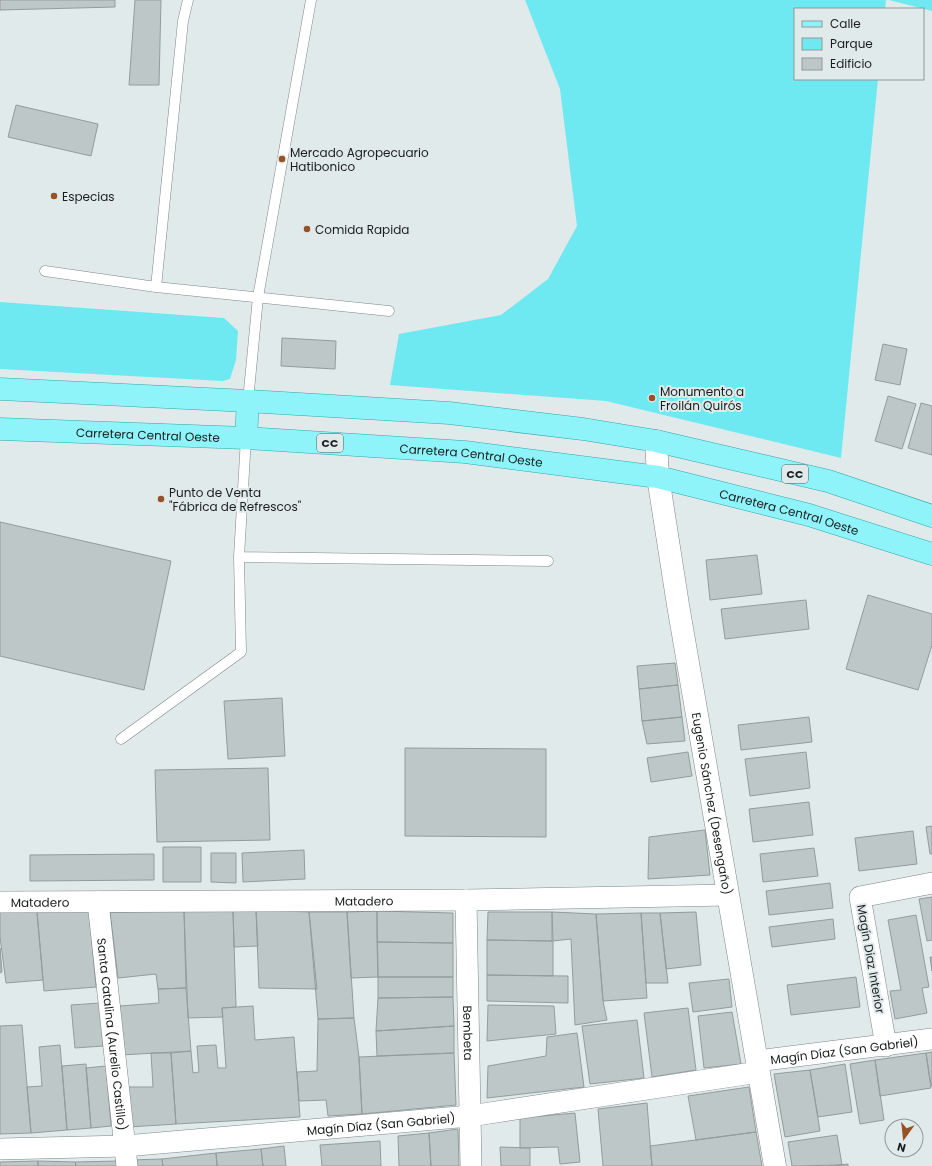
<svg xmlns="http://www.w3.org/2000/svg" width="932" height="1166" font-family="Poppins,sans-serif">
	<rect width="100%" height="100%" fill="#e0eaea"/>
	<path fill="#6fe9f1" d="M 525,0 L 886,0 L 885,9 L 795,9 L 795,79 L 878,79 L 841,458 L 606,401 L 390,385 L 399,334 L 501,315 L 548,279 L 577,226 L 560,89 Z
		M 889,0 L 932,0 L 932,11 Z
		M 0,302 L 224,318 L 238,331 L 236,360 L 230,379 L 223,381 L 0,369 Z"/>
	<path fill="#bec7c8" stroke="#939c9d" d="M 0,0 L 115,0 L 115,7 L 0,10 Z
		M 135,0 L 161,0 L 159,85 L 129,85 Z
		M 16,105 L 98,124 L 91,156 L 8,137 Z
		M 282,338 L 336,341 L 335,369 L 281,366 Z
		M 883,344 L 907,349 L 900,385 L 875,380 Z
		M 888,396 L 916,404 L 902,449 L 875,441 Z
		M 921,403 L 932,406 L 932,455 L 908,448 Z
		M 0,522 L 171,561 L 144,690 L 0,656 Z
		M 757,555 L 762,594 L 710,600 L 706,560 Z
		M 868,595 L 932,614 L 932,645 L 918,690 L 846,669 Z
		M 806,600 L 809,629 L 725,639 L 721,609 Z
		M 675,663 L 678,685 L 639,689 L 637,666 Z
		M 678,685 L 682,717 L 642,721 L 639,689 Z
		M 282,698 L 285,756 L 228,759 L 224,701 Z
		M 682,717 L 685,741 L 647,744 L 642,721 Z
		M 809,717 L 812,742 L 741,750 L 738,725 Z
		M 405,748 L 546,749 L 546,837 L 405,836 Z
		M 688,752 L 692,776 L 651,782 L 647,758 Z
		M 806,752 L 810,788 L 750,796 L 745,759 Z
		M 268,768 L 270,840 L 157,842 L 155,770 Z
		M 809,802 L 813,835 L 753,842 L 749,809 Z
		M 932,826 L 932,854 L 930,854 L 926,827 Z
		M 705,830 L 710,875 L 648,879 L 649,837 Z
		M 913,831 L 917,864 L 859,871 L 855,838 Z
		M 163,847 L 201,847 L 201,882 L 163,882 Z
		M 814,848 L 818,876 L 763,882 L 760,854 Z
		M 304,850 L 305,879 L 243,882 L 242,853 Z
		M 211,853 L 236,853 L 236,883 L 211,882 Z
		M 154,854 L 154,880 L 30,881 L 30,855 Z
		M 830,883 L 833,908 L 769,915 L 766,891 Z
		M 932,897 L 932,940 L 927,941 L 919,899 Z
		M 89,909 L 96,987 L 44,991 L 37,912 Z
		M 256,910 L 309,912 L 317,989 L 259,988 Z
		M 256,910 L 258,946 L 234,947 L 233,911 Z
		M 184,911 L 233,911 L 236,1007 L 222,1008 L 223,1017 L 188,1018 Z
		M 184,911 L 186,988 L 158,989 L 156,974 L 118,978 L 110,912 Z
		M 377,911 L 378,977 L 351,978 L 347,912 Z
		M 377,911 L 453,913 L 453,943 L 377,942 Z
		M 0,912 L 37,912 L 43,980 L 6,983 L 0,937 Z
		M 309,912 L 347,912 L 354,1018 L 318,1019 Z
		M 488,912 L 552,912 L 552,941 L 487,940 Z
		M 552,912 L 596,914 L 603,1001 L 607,1020 L 575,1025 L 571,939 L 553,941 Z
		M 696,912 L 701,965 L 666,969 L 660,913 Z
		M 641,913 L 660,913 L 668,983 L 646,983 Z
		M 641,913 L 647,998 L 603,1001 L 596,914 Z
		M 916,915 L 929,987 L 922,988 L 927,1013 L 895,1019 L 890,991 L 901,990 L 888,920 Z
		M 833,919 L 835,939 L 772,947 L 769,927 Z
		M 487,940 L 553,941 L 553,976 L 487,975 Z
		M 377,942 L 453,943 L 453,977 L 378,977 Z
		M 0,948 L 2,972 L 0,973 Z
		M 930,957 L 932,957 L 932,971 Z
		M 487,975 L 568,976 L 568,1003 L 487,1001 Z
		M 378,977 L 453,977 L 453,997 L 378,998 Z
		M 856,977 L 860,1007 L 791,1015 L 787,985 Z
		M 729,979 L 732,1007 L 693,1012 L 689,983 Z
		M 186,988 L 191,1051 L 121,1055 L 120,1006 L 159,1003 L 158,989 Z
		M 453,997 L 454,1026 L 376,1031 L 378,998 Z
		M 100,1003 L 103,1046 L 75,1048 L 71,1005 Z
		M 488,1005 L 554,1006 L 556,1034 L 487,1041 Z
		M 253,1006 L 255,1040 L 294,1037 L 300,1117 L 176,1124 L 171,1053 L 191,1051 L 193,1073 L 199,1072 L 197,1046 L 216,1045 L 218,1068 L 226,1068 L 222,1008 Z
		M 688,1008 L 696,1070 L 652,1077 L 644,1013 Z
		M 732,1012 L 741,1064 L 704,1068 L 698,1016 Z
		M 354,1018 L 359,1057 L 362,1114 L 328,1116 L 326,1100 L 299,1101 L 297,1072 L 317,1071 L 318,1019 Z
		M 637,1020 L 644,1078 L 590,1084 L 582,1026 Z
		M 22,1025 L 31,1133 L 0,1134 L 0,1026 Z
		M 454,1026 L 454,1053 L 377,1056 L 376,1031 Z
		M 577,1033 L 584,1087 L 487,1098 L 488,1066 L 546,1056 L 547,1037 Z
		M 60,1045 L 67,1130 L 31,1133 L 27,1087 L 42,1086 L 39,1047 Z
		M 932,1052 L 932,1086 L 931,1086 L 926,1053 Z
		M 151,1053 L 171,1053 L 176,1124 L 129,1127 L 126,1087 L 153,1087 Z
		M 454,1053 L 456,1105 L 362,1114 L 359,1057 Z
		M 926,1053 L 931,1088 L 880,1096 L 875,1060 Z
		M 875,1060 L 884,1120 L 860,1124 L 850,1064 Z
		M 86,1064 L 91,1128 L 67,1130 L 62,1066 Z
		M 845,1064 L 852,1112 L 818,1117 L 810,1070 Z
		M 106,1066 L 111,1126 L 91,1128 L 86,1068 Z
		M 810,1070 L 820,1131 L 785,1137 L 774,1074 Z
		M 749,1087 L 756,1132 L 696,1140 L 688,1096 Z
		M 647,1103 L 652,1166 L 603,1166 L 598,1109 Z
		M 575,1113 L 580,1162 L 560,1164 L 558,1147 L 520,1148 L 520,1118 Z
		M 458,1129 L 459,1166 L 431,1166 L 429,1133 Z
		M 756,1132 L 762,1166 L 652,1166 L 650,1146 Z
		M 429,1133 L 431,1166 L 399,1166 L 398,1136 Z
		M 837,1135 L 842,1165 L 792,1166 L 788,1142 Z
		M 380,1141 L 381,1166 L 322,1166 L 320,1145 Z
		M 284,1146 L 286,1166 L 263,1166 L 261,1149 Z
		M 500,1147 L 530,1148 L 530,1166 L 501,1166 Z
		M 261,1149 L 263,1166 L 217,1166 L 216,1153 Z
		M 216,1153 L 217,1166 L 163,1166 L 162,1159 Z
		M 162,1159 L 163,1166 L 132,1166 L 131,1160 Z
		M 38,1161 L 75,1162 L 76,1166 L 38,1166 Z
		M 38,1161 L 38,1166 L 0,1166 L 0,1162 Z
		M 118,1161 L 119,1166 L 76,1166 L 75,1162 Z
		M 848,1164 L 848,1166 L 829,1166 Z"/>
	<g fill="none" stroke-linecap="round" stroke-linejoin="round">
		<g stroke="#7e8687" stroke-width="11">
			<path id="service" d="M 188,0 L 183,21 L 156,287 L 389,311
				M 45,271 L 156,287
				M 248,401 L 258,297 L 311,0
				M 239,557 L 548,561
				M 121,739 L 241,652 L 239,557 L 246,438"/>
		</g>
		<g stroke="#7e8687" stroke-width="22">
			<g id="minor">
				<path id="s1" d="M 466,900 L 471,1166"/>
				<path id="s2" d="M 0,902 L 466,900 L 728,895"/>
				<path id="s3" d="M 98,902 L 127,1166"/>
				<path d="M 886,1046 L 860,897 L 932,883"/>
				<path id="s4" d="M 757,1061 L 932,1039"/>
				<path id="s5" d="M 0,1149 L 125,1146 L 470,1116 L 759,1072"/>
			</g>
		</g>
		<g stroke="#7e8687" stroke-width="23">
			<g id="tertiary">
				<path id="s6" d="M 656,441 L 658,477 L 678,605 L 775,1166"/>
			</g>
		</g>
		<g stroke="#35a4aa" stroke-width="23">
			<g id="primary">
				<path d="M 0,389 L 248,401 L 449,413 L 583,429 L 656,441 L 828,481 L 932,516"/>
				<path id="s7" d="M 0,429 L 246,438 L 465,452 L 658,477 L 809,515 L 932,554"/>
				<path d="M 246,438 L 248,401"/>
			</g>
		</g>
		<use href="#service" stroke="#fff" stroke-width="10"/>
		<use href="#minor" stroke="#fff" stroke-width="21"/>
		<use href="#tertiary" stroke="#fff" stroke-width="22"/>
		<use href="#primary" stroke="#8ef4fa" stroke-width="22"/>
	</g>
	<g fill="#965225" stroke="#e0eaea" stroke-width="1.5">
		<circle cx="282" cy="159" r="4"/>
		<circle cx="54" cy="196" r="4"/>
		<circle cx="307" cy="229" r="4"/>
		<circle cx="652" cy="398" r="4"/>
		<circle cx="161" cy="499" r="4"/>
	</g>
	<g text-anchor="middle" dominant-baseline="central" stroke-width="4" stroke-linejoin="round" paint-order="stroke">
		<g fill="#e0eaea" stroke="#555a5b" stroke-width="1">
			<rect x="317" y="434" width="26" height="18" rx="3"/>
			<rect x="782" y="465" width="26" height="18" rx="3"/>
		</g>
		<g font-size="11" font-weight="bold" fill="#1a1d1e">
			<text x="330" y="443">CC</text>
			<text x="795" y="474">CC</text>
		</g>
		<g font-size="12" fill="#1a1d1e" stroke="#e0eaea" text-anchor="start">
			<text x="290" y="152">Mercado Agropecuario<tspan x="290" dy="14">Hatibonico</tspan></text>
			<text x="62" y="196">Especias</text>
			<text x="315" y="229">Comida Rapida</text>
			<text x="660" y="391">Monumento a<tspan x="660" dy="14">Froilán Quirós</tspan></text>
			<text x="169" y="492">Punto de Venta<tspan x="169" dy="14">"Fábrica de Refrescos"</tspan></text>
		</g>
		<g font-size="12" fill="#1a1d1e" stroke="#e0eaea">
			<text stroke="none"><textPath href="#s7" startOffset="148">Carretera Central Oeste</textPath></text>
			<text stroke="none"><textPath href="#s7" startOffset="472">Carretera Central Oeste</textPath></text>
			<text stroke="none"><textPath href="#s7" startOffset="796">Carretera Central Oeste</textPath></text>
			<text stroke="none"><textPath href="#s6" startOffset="367">Eugenio Sánchez (Desengaño)</textPath></text>
			<text stroke="none"><textPath href="#s2" startOffset="364">Matadero</textPath></text>
			<text stroke="none"><textPath href="#s2" startOffset="40">Matadero</textPath></text>
			<text transform="translate(871 959) rotate(80)">Magín Diaz Interior</text>
			<text stroke="none"><textPath href="#s1" startOffset="133">Bembeta</textPath></text>
			<text stroke="none"><textPath href="#s3" startOffset="133">Santa Catalina (Aurelio Castillo)</textPath></text>
			<text stroke="none"><textPath href="#s4" startOffset="88">Magín Díaz (San Gabriel)</textPath></text>
			<text stroke="none"><textPath href="#s5" startOffset="382">Magín Díaz (San Gabriel)</textPath></text>
		</g>
	</g>
	<rect x="794" y="8" width="130" height="72" fill="#e0eaea" stroke="#919898"/>
	<rect x="802" y="21" width="20" height="6" fill="#8ef4fa" stroke="#919898"/>
	<text x="830" y="28" font-size="12" fill="#1a1d1e">Calle</text>
	<rect x="802" y="38" width="20" height="12" fill="#6fe9f1" stroke="#919898"/>
	<text x="830" y="48" font-size="12" fill="#1a1d1e">Parque</text>
	<rect x="802" y="58" width="20" height="12" fill="#bec7c8" stroke="#919898"/>
	<text x="830" y="68" font-size="12" fill="#1a1d1e">Edificio</text>
	<g transform="translate(904 1138) rotate(195)"><circle r="19" fill="#e0eaea" stroke="#919898"/>
	<path d="M0-3L7 15L0 10L-7 15Z" fill="#965225"/>
	<text y="-6" font-size="11" font-weight="bold" text-anchor="middle" fill="#1a1d1e">N</text>
	</g>
</svg>
